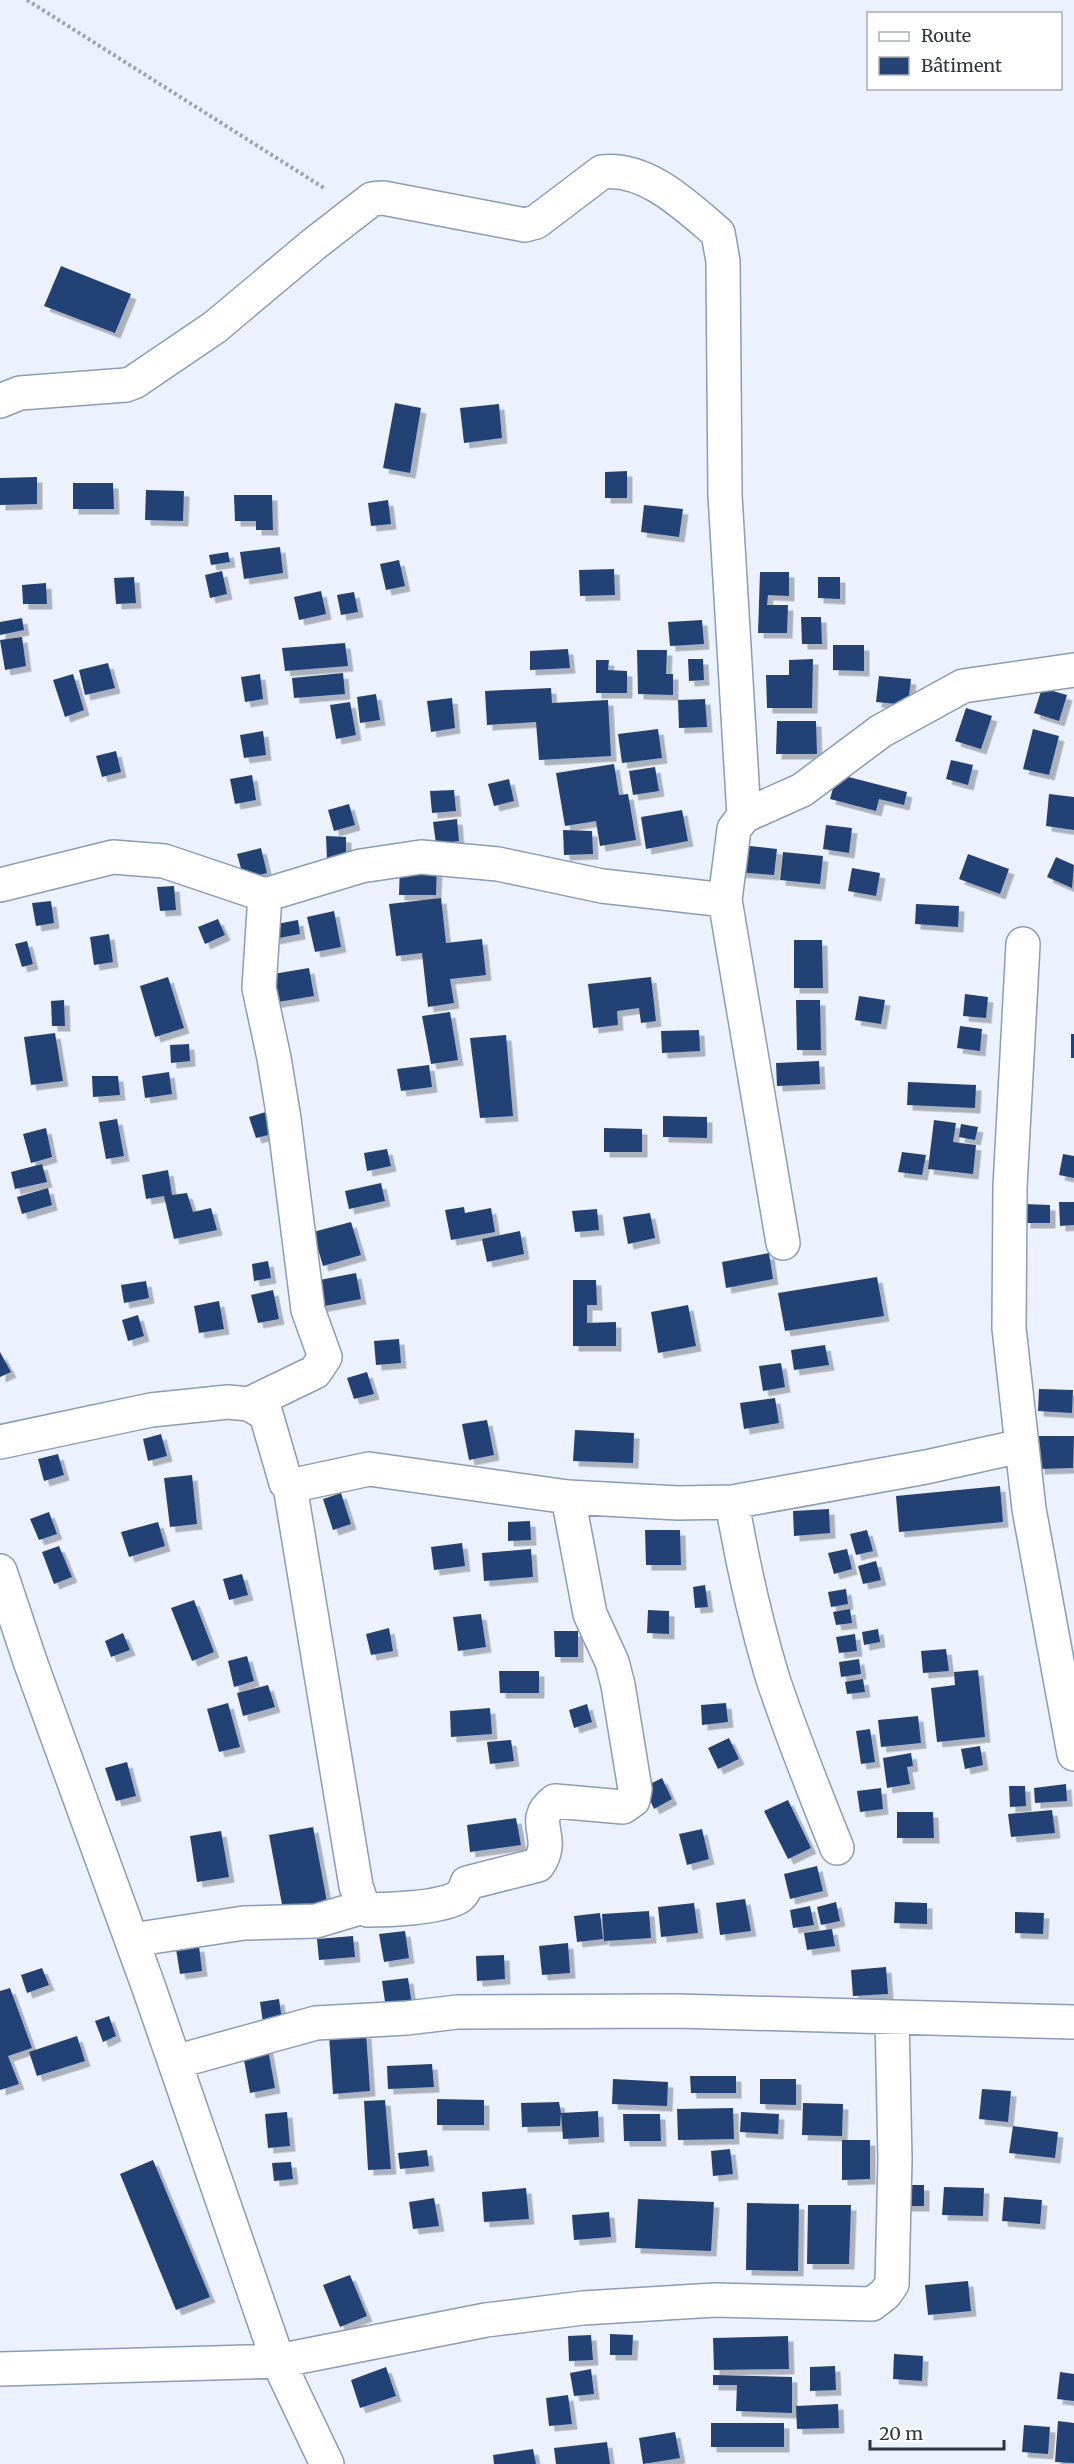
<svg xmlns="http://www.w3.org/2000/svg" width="1074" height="2464" font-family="Merriweather,serif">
	<defs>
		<filter id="shadow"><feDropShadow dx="5.5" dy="5.5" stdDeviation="0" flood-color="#0004"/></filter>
	</defs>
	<rect width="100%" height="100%" fill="#ebf2fe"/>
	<path fill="#234375" filter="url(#shadow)" d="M 61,266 L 131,294 L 115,333 L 44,306 Z
		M 395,403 L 421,408 L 410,473 L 383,468 Z
		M 499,404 L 502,438 L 464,443 L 460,408 Z
		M 627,471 L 627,498 L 605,498 L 605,472 Z
		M 37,477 L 37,504 L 0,505 L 0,478 Z
		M 73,483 L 113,483 L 114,509 L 73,509 Z
		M 146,490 L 184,491 L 183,521 L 145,520 Z
		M 234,495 L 272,495 L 273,530 L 256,530 L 256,521 L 235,521 Z
		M 388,500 L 391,524 L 371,526 L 368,503 Z
		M 644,505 L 683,509 L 679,537 L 641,532 Z
		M 280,547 L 283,573 L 244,579 L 240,552 Z
		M 228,552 L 230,562 L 211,565 L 209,555 Z
		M 399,560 L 405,586 L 386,590 L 380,564 Z
		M 614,569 L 615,595 L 580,596 L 579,570 Z
		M 222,571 L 227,594 L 210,598 L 205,575 Z
		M 760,572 L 789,572 L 789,596 L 768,595 L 767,605 L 788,605 L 787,633 L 758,633 Z
		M 134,577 L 136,603 L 116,604 L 114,578 Z
		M 818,577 L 840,577 L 840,599 L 818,598 Z
		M 46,583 L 47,604 L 23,604 L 22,585 Z
		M 321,591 L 326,614 L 299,620 L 294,597 Z
		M 354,592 L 358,612 L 341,615 L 337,595 Z
		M 801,617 L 821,617 L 822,644 L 802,644 Z
		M 22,618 L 24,630 L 0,635 L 0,622 Z
		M 702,620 L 704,644 L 670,646 L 668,622 Z
		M 22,637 L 26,666 L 5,670 L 0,640 Z
		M 345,643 L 348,666 L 285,671 L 282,648 Z
		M 833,645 L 864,645 L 864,671 L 833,670 Z
		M 568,649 L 570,668 L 530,670 L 530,651 Z
		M 637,650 L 667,650 L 666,674 L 673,674 L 673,695 L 638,694 Z
		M 688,659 L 703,659 L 704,680 L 689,681 Z
		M 813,659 L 812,708 L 767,708 L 766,675 L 789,675 L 789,660 Z
		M 596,660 L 609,660 L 608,670 L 627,671 L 627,693 L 596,693 Z
		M 108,663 L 115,688 L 85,695 L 79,670 Z
		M 343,673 L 345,694 L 294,698 L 292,678 Z
		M 73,674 L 84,710 L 65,717 L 53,680 Z
		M 260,674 L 263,699 L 245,702 L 241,677 Z
		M 879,676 L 911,679 L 908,705 L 876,702 Z
		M 551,688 L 552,703 L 608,700 L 611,756 L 539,760 L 536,722 L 487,725 L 485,691 Z
		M 1042,688 L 1067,695 L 1059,721 L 1034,713 Z
		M 376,694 L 380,720 L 360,723 L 357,697 Z
		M 452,698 L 455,728 L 431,732 L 427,701 Z
		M 705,699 L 707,727 L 679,728 L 678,700 Z
		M 350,702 L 356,735 L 336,739 L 330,705 Z
		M 966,708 L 992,716 L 981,749 L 955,741 Z
		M 777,721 L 816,721 L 817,754 L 776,754 Z
		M 658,729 L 662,758 L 622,763 L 618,734 Z
		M 1033,729 L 1059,736 L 1049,775 L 1023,769 Z
		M 263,731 L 266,755 L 244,758 L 240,735 Z
		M 116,751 L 121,772 L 102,777 L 96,756 Z
		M 951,760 L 973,765 L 968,785 L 946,779 Z
		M 614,764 L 619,795 L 628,794 L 636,840 L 600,846 L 596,821 L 565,826 L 556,773 Z
		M 655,767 L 659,791 L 633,795 L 629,771 Z
		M 837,774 L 907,792 L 904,805 L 879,799 L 876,811 L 830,799 Z
		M 252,775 L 256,800 L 235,804 L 230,779 Z
		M 509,779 L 514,801 L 494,806 L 488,784 Z
		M 454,790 L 456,811 L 432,813 L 430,791 Z
		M 1049,794 L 1074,797 L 1074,830 L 1046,826 Z
		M 349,804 L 355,825 L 334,831 L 328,810 Z
		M 682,810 L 688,841 L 646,849 L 641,817 Z
		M 457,819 L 459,841 L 436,844 L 433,822 Z
		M 826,825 L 852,828 L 849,853 L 823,849 Z
		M 563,830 L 592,831 L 593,854 L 564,855 Z
		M 326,836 L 346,837 L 346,860 L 327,860 Z
		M 740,845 L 777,849 L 774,875 L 737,872 Z
		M 261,848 L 267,873 L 244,879 L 237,854 Z
		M 783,852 L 823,856 L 820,884 L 780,880 Z
		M 968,854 L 1009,869 L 1000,894 L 959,879 Z
		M 1056,857 L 1074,865 L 1072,888 L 1047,877 Z
		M 400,864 L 437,865 L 436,895 L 399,895 Z
		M 852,868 L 880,873 L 876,896 L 848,891 Z
		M 174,886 L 176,910 L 160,911 L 157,887 Z
		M 441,898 L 446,943 L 482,939 L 486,975 L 450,979 L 454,1003 L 428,1007 L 422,953 L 396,956 L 389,904 Z
		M 51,901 L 54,923 L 36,926 L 32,903 Z
		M 916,904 L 959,906 L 958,927 L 915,924 Z
		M 334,911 L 341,947 L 315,952 L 307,917 Z
		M 218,919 L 225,935 L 205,944 L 198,927 Z
		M 298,920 L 300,934 L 269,940 L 266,926 Z
		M 109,934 L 113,962 L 94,965 L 90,937 Z
		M 794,940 L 822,940 L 823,988 L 794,988 Z
		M 27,941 L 33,964 L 22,967 L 15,944 Z
		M 309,968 L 314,996 L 266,1004 L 261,976 Z
		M 168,977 L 184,1028 L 155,1037 L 140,986 Z
		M 651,977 L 656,1021 L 641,1023 L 639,1008 L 617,1011 L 618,1025 L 593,1028 L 588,984 Z
		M 965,994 L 988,997 L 986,1018 L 963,1016 Z
		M 859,996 L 885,1000 L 881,1024 L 855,1020 Z
		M 64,1000 L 65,1026 L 52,1026 L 51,1001 Z
		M 796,1000 L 820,1000 L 821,1050 L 797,1050 Z
		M 450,1012 L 458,1060 L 431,1064 L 422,1016 Z
		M 960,1026 L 982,1029 L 980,1051 L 957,1048 Z
		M 699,1030 L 700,1051 L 662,1053 L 661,1031 Z
		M 55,1033 L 63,1081 L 31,1085 L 24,1037 Z
		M 1071,1034 L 1074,1034 L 1074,1058 L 1071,1058 Z
		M 506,1035 L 513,1116 L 480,1118 L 470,1038 Z
		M 189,1044 L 190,1061 L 171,1063 L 170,1045 Z
		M 819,1061 L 820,1084 L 777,1086 L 776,1063 Z
		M 429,1065 L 432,1087 L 401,1091 L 397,1069 Z
		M 169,1072 L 172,1094 L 145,1098 L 142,1076 Z
		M 92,1076 L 118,1076 L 120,1095 L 93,1097 Z
		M 908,1082 L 976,1085 L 975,1108 L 907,1105 Z
		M 269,1111 L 276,1133 L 256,1138 L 249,1117 Z
		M 663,1116 L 707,1117 L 707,1138 L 663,1137 Z
		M 117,1119 L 124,1156 L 106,1159 L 99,1122 Z
		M 934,1120 L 956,1123 L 953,1142 L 976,1145 L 973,1174 L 928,1169 Z
		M 961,1124 L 978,1127 L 975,1140 L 959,1137 Z
		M 46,1128 L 52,1157 L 31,1163 L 23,1134 Z
		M 604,1128 L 642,1129 L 642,1152 L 604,1152 Z
		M 387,1149 L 391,1166 L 367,1171 L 364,1153 Z
		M 902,1152 L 926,1155 L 922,1175 L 898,1172 Z
		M 1063,1154 L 1074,1156 L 1074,1178 L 1059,1175 Z
		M 42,1164 L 47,1182 L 15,1189 L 11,1172 Z
		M 168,1170 L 172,1195 L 187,1193 L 193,1212 L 211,1208 L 217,1230 L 174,1239 L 164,1196 L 146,1199 L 142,1175 Z
		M 381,1183 L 385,1201 L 349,1209 L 345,1191 Z
		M 48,1188 L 52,1205 L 22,1214 L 17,1197 Z
		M 1059,1202 L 1074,1202 L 1074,1225 L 1060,1226 Z
		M 1025,1204 L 1050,1205 L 1050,1223 L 1025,1223 Z
		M 464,1207 L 465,1213 L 491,1208 L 495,1232 L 451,1240 L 445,1210 Z
		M 597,1209 L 599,1230 L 575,1232 L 572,1211 Z
		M 650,1213 L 655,1238 L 628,1244 L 623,1217 Z
		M 351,1222 L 361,1255 L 323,1266 L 313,1232 Z
		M 520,1231 L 524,1254 L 487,1262 L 482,1239 Z
		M 769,1253 L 773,1279 L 726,1288 L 722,1262 Z
		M 268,1261 L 271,1278 L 254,1281 L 252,1264 Z
		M 356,1273 L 361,1299 L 314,1308 L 309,1282 Z
		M 877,1277 L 884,1316 L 785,1331 L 778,1293 Z
		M 573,1280 L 596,1280 L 597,1305 L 587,1305 L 587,1323 L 616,1322 L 616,1346 L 573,1346 Z
		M 146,1281 L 149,1298 L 124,1303 L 121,1285 Z
		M 273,1290 L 279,1319 L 258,1323 L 251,1295 Z
		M 219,1301 L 224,1329 L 199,1333 L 194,1306 Z
		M 688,1305 L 696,1346 L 658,1353 L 651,1312 Z
		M 138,1315 L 144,1336 L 128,1341 L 122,1320 Z
		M 399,1339 L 401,1363 L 376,1365 L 374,1341 Z
		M 825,1345 L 829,1365 L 794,1370 L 791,1350 Z
		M 0,1352 L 11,1372 L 0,1377 Z
		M 781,1363 L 785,1387 L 763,1391 L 759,1366 Z
		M 367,1372 L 374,1394 L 354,1399 L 347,1378 Z
		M 1039,1389 L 1073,1390 L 1072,1413 L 1038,1411 Z
		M 775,1398 L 779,1423 L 744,1429 L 740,1403 Z
		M 487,1420 L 494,1455 L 469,1460 L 462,1424 Z
		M 575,1430 L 634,1433 L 633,1463 L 573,1461 Z
		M 161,1434 L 167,1456 L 148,1461 L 143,1439 Z
		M 1038,1436 L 1074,1436 L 1073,1468 L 1039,1469 Z
		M 58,1454 L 64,1475 L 44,1481 L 38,1459 Z
		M 192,1475 L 197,1524 L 170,1527 L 164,1478 Z
		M 1000,1486 L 1003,1522 L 899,1532 L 896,1496 Z
		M 341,1493 L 351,1524 L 333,1530 L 323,1499 Z
		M 829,1509 L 830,1533 L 794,1536 L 793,1511 Z
		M 49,1512 L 57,1534 L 39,1540 L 30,1519 Z
		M 530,1521 L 531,1540 L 508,1541 L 508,1522 Z
		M 158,1522 L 165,1546 L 129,1557 L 121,1532 Z
		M 645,1530 L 680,1530 L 681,1565 L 646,1565 Z
		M 867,1530 L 873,1551 L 856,1555 L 850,1534 Z
		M 462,1543 L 465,1566 L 434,1570 L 431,1547 Z
		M 59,1546 L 72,1577 L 54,1584 L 42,1552 Z
		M 531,1549 L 533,1577 L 484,1581 L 482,1553 Z
		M 847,1549 L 852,1569 L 834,1574 L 828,1553 Z
		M 876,1561 L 881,1580 L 863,1584 L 858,1566 Z
		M 242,1574 L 248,1595 L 229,1600 L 223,1579 Z
		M 705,1585 L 708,1607 L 695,1608 L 693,1587 Z
		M 846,1589 L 848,1604 L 831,1607 L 828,1592 Z
		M 194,1600 L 214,1652 L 192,1661 L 171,1608 Z
		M 850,1609 L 852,1623 L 836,1625 L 833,1612 Z
		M 648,1610 L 669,1611 L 669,1634 L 647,1633 Z
		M 481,1614 L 486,1647 L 458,1651 L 453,1617 Z
		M 389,1628 L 393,1651 L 371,1655 L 366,1634 Z
		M 878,1629 L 880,1642 L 864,1645 L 862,1632 Z
		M 554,1631 L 578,1631 L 578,1657 L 555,1657 Z
		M 123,1633 L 130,1650 L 111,1657 L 105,1641 Z
		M 855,1634 L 857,1651 L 839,1653 L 836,1637 Z
		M 946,1649 L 949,1671 L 923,1673 L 921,1651 Z
		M 247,1656 L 254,1681 L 234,1687 L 228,1661 Z
		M 859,1659 L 861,1674 L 841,1677 L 839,1662 Z
		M 978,1670 L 985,1737 L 937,1742 L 931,1688 L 955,1685 L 954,1672 Z
		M 499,1671 L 539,1671 L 539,1693 L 500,1693 Z
		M 863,1679 L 865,1692 L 847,1694 L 845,1682 Z
		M 268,1685 L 275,1707 L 243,1716 L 237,1693 Z
		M 228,1703 L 240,1747 L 219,1752 L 207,1709 Z
		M 726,1703 L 728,1722 L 702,1725 L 701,1705 Z
		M 587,1704 L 592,1722 L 574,1728 L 569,1710 Z
		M 490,1708 L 492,1734 L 451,1737 L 450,1711 Z
		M 918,1716 L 921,1743 L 881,1747 L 878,1720 Z
		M 870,1729 L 875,1762 L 861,1764 L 856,1731 Z
		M 729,1738 L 739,1759 L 718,1769 L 708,1748 Z
		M 511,1740 L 514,1761 L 490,1764 L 487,1742 Z
		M 980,1746 L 983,1765 L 965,1769 L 961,1749 Z
		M 911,1753 L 913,1766 L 907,1767 L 910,1784 L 887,1788 L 883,1758 Z
		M 127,1762 L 136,1796 L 116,1801 L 105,1768 Z
		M 662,1778 L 672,1799 L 654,1809 L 644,1787 Z
		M 1066,1784 L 1067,1801 L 1035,1803 L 1034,1788 Z
		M 1009,1786 L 1025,1786 L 1026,1806 L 1010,1807 Z
		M 881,1788 L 883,1809 L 860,1812 L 857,1791 Z
		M 788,1800 L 811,1848 L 788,1859 L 764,1811 Z
		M 1052,1810 L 1055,1833 L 1011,1837 L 1008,1814 Z
		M 897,1812 L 933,1812 L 934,1838 L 897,1838 Z
		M 516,1818 L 521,1845 L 470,1852 L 467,1825 Z
		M 313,1827 L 327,1902 L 283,1910 L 269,1835 Z
		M 702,1829 L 709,1859 L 687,1865 L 679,1834 Z
		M 221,1831 L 229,1877 L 197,1882 L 190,1836 Z
		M 817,1866 L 823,1891 L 790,1899 L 784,1874 Z
		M 745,1899 L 751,1931 L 720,1935 L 716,1903 Z
		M 836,1902 L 840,1921 L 821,1925 L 817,1907 Z
		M 895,1902 L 927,1903 L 927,1924 L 894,1923 Z
		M 694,1903 L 698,1933 L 661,1937 L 658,1907 Z
		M 810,1906 L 814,1925 L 793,1928 L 790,1910 Z
		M 649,1911 L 651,1938 L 604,1941 L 602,1914 Z
		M 1015,1912 L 1044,1913 L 1043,1934 L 1015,1933 Z
		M 600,1913 L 603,1939 L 577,1942 L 574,1916 Z
		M 832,1929 L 835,1946 L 807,1950 L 804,1933 Z
		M 405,1931 L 409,1958 L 384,1962 L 379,1934 Z
		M 353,1936 L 355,1957 L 319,1960 L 317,1939 Z
		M 568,1943 L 570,1973 L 542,1975 L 539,1946 Z
		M 199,1946 L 202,1971 L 180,1974 L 176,1949 Z
		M 504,1955 L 505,1979 L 477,1981 L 476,1956 Z
		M 886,1967 L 888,1994 L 853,1996 L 851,1970 Z
		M 42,1968 L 49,1985 L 27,1993 L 21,1975 Z
		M 408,1978 L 412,2005 L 386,2009 L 382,1981 Z
		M 10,1988 L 32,2048 L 8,2056 L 19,2084 L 0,2090 L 0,1991 Z
		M 279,1999 L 283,2027 L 264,2030 L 260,2002 Z
		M 109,2016 L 116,2036 L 103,2042 L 95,2021 Z
		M 366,2033 L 370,2091 L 333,2094 L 329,2035 Z
		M 77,2036 L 85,2061 L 37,2076 L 29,2052 Z
		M 267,2044 L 275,2088 L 250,2093 L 242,2049 Z
		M 432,2064 L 434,2087 L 388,2089 L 387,2066 Z
		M 690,2076 L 736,2076 L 736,2093 L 691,2093 Z
		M 613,2079 L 668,2082 L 667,2106 L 612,2104 Z
		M 760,2079 L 796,2079 L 796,2105 L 760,2104 Z
		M 982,2089 L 1011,2091 L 1008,2122 L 979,2119 Z
		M 437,2099 L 484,2100 L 484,2125 L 437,2125 Z
		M 385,2100 L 391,2169 L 368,2170 L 364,2101 Z
		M 559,2102 L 561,2113 L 560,2126 L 522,2127 L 521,2103 Z
		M 803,2103 L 843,2104 L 842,2136 L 802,2135 Z
		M 733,2108 L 734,2139 L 678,2140 L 677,2109 Z
		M 598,2111 L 599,2137 L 563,2139 L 561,2113 Z
		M 287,2112 L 290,2146 L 268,2148 L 265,2114 Z
		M 741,2112 L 779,2114 L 778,2134 L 740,2132 Z
		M 623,2114 L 660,2114 L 661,2141 L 624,2141 Z
		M 1013,2126 L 1058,2132 L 1055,2158 L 1009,2153 Z
		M 842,2140 L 870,2140 L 870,2179 L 842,2180 Z
		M 730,2149 L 733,2174 L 713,2176 L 711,2151 Z
		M 427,2150 L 429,2166 L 400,2169 L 398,2153 Z
		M 153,2160 L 210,2297 L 176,2310 L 120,2174 Z
		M 291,2162 L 293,2179 L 274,2181 L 272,2163 Z
		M 895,2185 L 924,2185 L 924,2206 L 896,2206 Z
		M 944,2187 L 984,2188 L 983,2216 L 942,2215 Z
		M 526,2188 L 529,2219 L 484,2222 L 482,2192 Z
		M 1004,2197 L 1042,2200 L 1040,2224 L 1002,2221 Z
		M 434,2198 L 439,2226 L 413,2229 L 409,2202 Z
		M 638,2199 L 714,2202 L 711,2251 L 635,2248 Z
		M 747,2203 L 799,2204 L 798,2271 L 746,2270 Z
		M 808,2205 L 851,2205 L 849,2264 L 807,2264 Z
		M 609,2212 L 611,2237 L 574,2240 L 572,2215 Z
		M 350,2275 L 367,2316 L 340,2327 L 323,2285 Z
		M 968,2281 L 971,2311 L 928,2315 L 925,2285 Z
		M 610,2334 L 633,2335 L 632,2355 L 610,2355 Z
		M 591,2335 L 593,2360 L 569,2361 L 568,2336 Z
		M 788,2336 L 789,2369 L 714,2370 L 713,2338 Z
		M 894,2354 L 923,2356 L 922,2381 L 893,2379 Z
		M 835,2366 L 836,2390 L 810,2391 L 810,2367 Z
		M 386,2367 L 396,2396 L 360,2408 L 351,2380 Z
		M 591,2369 L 594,2394 L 574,2396 L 570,2373 Z
		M 1060,2372 L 1074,2374 L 1074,2401 L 1057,2399 Z
		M 713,2375 L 792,2377 L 792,2413 L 736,2411 L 737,2385 L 713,2385 Z
		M 568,2395 L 572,2424 L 549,2426 L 546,2398 Z
		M 838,2404 L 839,2428 L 797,2429 L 796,2406 Z
		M 1058,2421 L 1074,2423 L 1074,2463 L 1055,2462 Z
		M 711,2423 L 784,2423 L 784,2447 L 711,2447 Z
		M 1024,2425 L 1050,2427 L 1048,2454 L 1022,2452 Z
		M 675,2432 L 680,2458 L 643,2464 L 639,2438 Z
		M 607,2442 L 610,2464 L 556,2464 L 554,2448 Z
		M 533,2449 L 536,2464 L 494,2464 L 493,2455 Z"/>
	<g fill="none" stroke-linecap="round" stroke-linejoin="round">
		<g stroke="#8a9cb8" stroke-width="36">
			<path id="minor" d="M 0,401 L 20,393 L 126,385 L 134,382 L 215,327 L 314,244 L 372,199 L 383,198 L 525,225 L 536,222 L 602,172 C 647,167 686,206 718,233 L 723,261 L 725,495 L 744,816
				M 0,885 L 113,857 L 164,861 L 265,895 L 361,866 L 421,857 L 498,864 L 602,886 L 725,900
				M 1023,944 L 1010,1187 L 1009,1328 L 1029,1509 L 1074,1754
				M 783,1243 L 725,900 L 734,829 L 744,816 L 802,790 L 881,731 L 963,686 L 1074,670
				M 249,1404 L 315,1372 L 325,1357 L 308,1310 L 284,1119 L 274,1058 L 259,988 L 265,895
				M 0,1442 L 151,1410 L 228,1402 L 249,1404 L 266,1414 L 286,1483 L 290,1486 L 369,1469 L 568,1497 L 678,1503 L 732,1502 L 926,1467 L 1021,1446
				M 290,1486 L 356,1886 L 362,1904 L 368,1910 C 390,1910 437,1908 457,1898 C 463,1895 465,1889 467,1883 L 538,1865 C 558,1836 527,1822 555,1801 L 623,1807 L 633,1800 L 635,1789 L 618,1685 L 612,1662 L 590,1614 L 568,1497
				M 732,1502 C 742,1561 755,1619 772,1676 C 791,1734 814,1791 837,1848
				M 0,1571 L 31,1664 L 149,1988 L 278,2361 L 327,2464
				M 132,1940 L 244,1923 L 316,1921 L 363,1907
				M 175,2062 L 316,2023 L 407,2018 L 457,2012 L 677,2011 L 1074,2022
				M 0,2369 L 278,2361 L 486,2320 L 583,2308 L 715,2300 L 872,2304 L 885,2294 L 892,2284 L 895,2159 L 892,2017"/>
		</g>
		<path stroke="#9da4b0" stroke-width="4" stroke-dasharray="3 3" stroke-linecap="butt" d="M 27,0 L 324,188"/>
		<use href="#minor" stroke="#fff" stroke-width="33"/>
	</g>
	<rect x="867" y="12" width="195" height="78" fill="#ffffff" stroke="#abaeb3" stroke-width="1.5"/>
	<rect x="879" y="32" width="30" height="9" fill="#ffffff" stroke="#abaeb3" stroke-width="1.5"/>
	<text x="921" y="42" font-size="18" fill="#2e3540">Route</text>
	<rect x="879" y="57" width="30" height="18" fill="#234375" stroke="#abaeb3" stroke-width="1.5"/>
	<text x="921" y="72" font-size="18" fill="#2e3540">Bâtiment</text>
	<path d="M870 2440v9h134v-9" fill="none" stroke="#2e3540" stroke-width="3"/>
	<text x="879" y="2440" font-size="18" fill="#2e3540" stroke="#ffffff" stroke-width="4.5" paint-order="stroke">20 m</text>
</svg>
